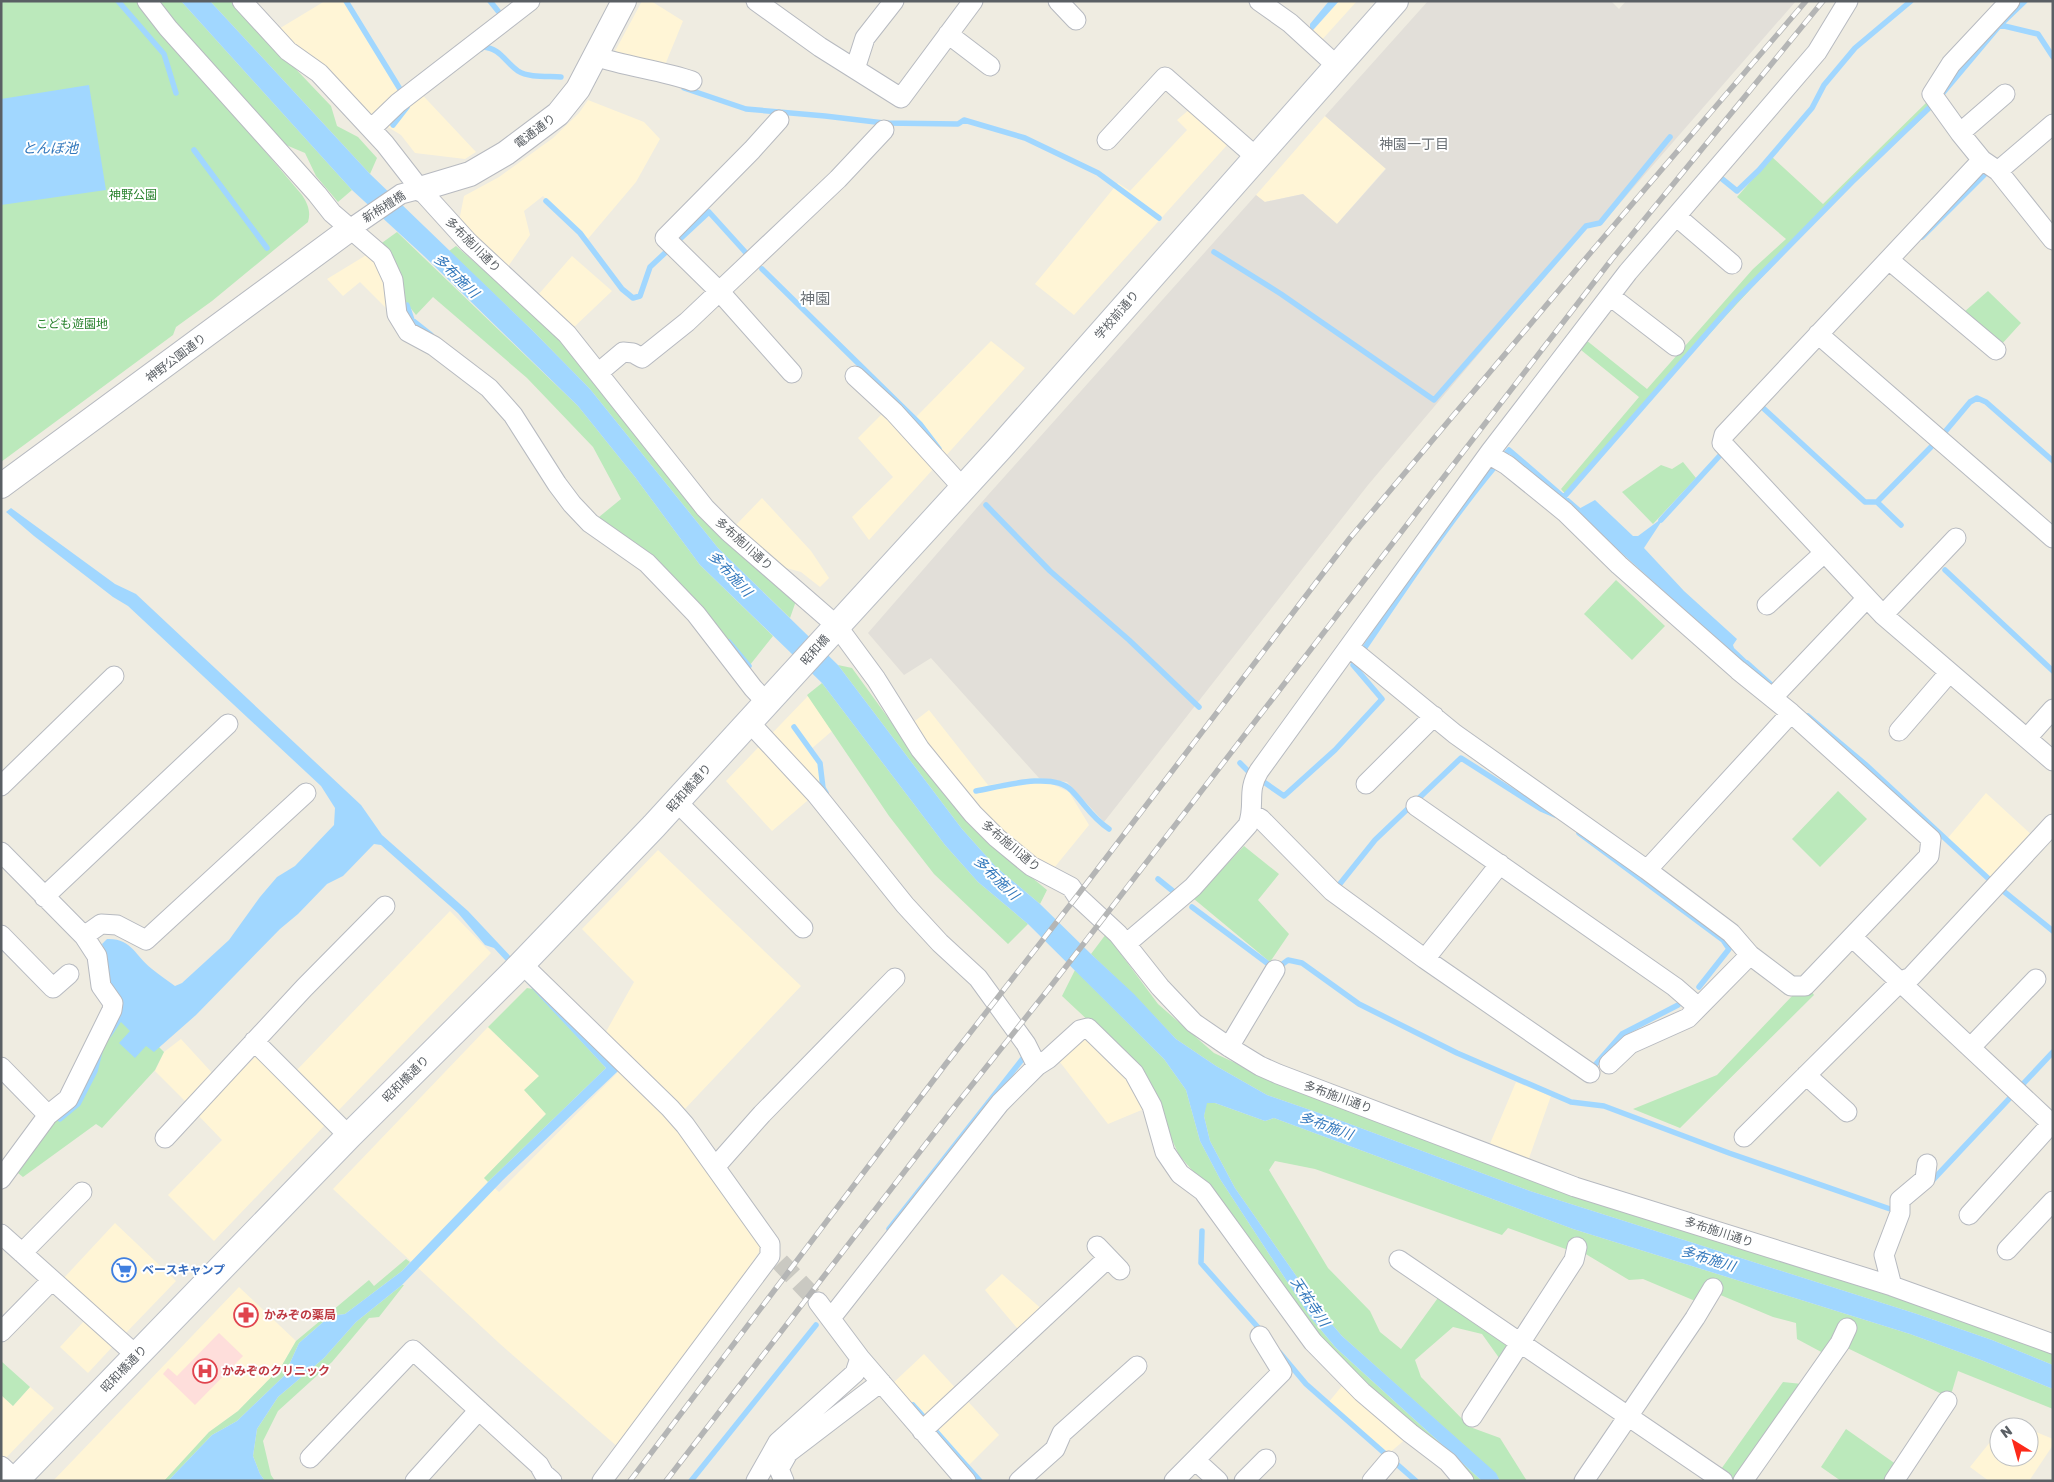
<svg xmlns="http://www.w3.org/2000/svg" width="2054" height="1482" font-family="Rubik,'Noto Sans JP',sans-serif">
	<rect width="100%" height="100%" fill="#efece1"/>
	<path fill="#fff5d6" d="M 325,1 L 347,1 L 404,92 L 414,86 L 476,152 L 465,159 L 415,153 L 401,135 L 370,116 L 292,48 L 277,30 Z
		M 642,1 L 651,1 L 683,21 L 665,65 L 613,55 Z
		M 1339,1 L 1357,1 L 1320,42 L 1311,33 Z
		M 588,100 L 644,122 L 660,139 L 636,182 L 587,240 L 543,196 L 524,211 L 530,235 L 507,268 L 459,221 L 464,196 L 499,177 L 553,138 L 579,113 Z
		M 1190,109 L 1228,144 L 1074,315 L 1035,284 L 1118,183 L 1130,191 L 1187,130 L 1177,120 Z
		M 1325,116 L 1386,168 L 1337,224 L 1303,194 L 1264,202 L 1256,195 Z
		M 368,254 L 380,267 L 390,286 L 391,313 L 360,282 L 343,296 L 327,279 Z
		M 572,256 L 612,291 L 572,329 L 538,295 Z
		M 991,341 L 1025,368 L 943,459 L 914,422 L 917,416 Z
		M 886,410 L 935,467 L 869,540 L 852,517 L 893,477 L 858,438 Z
		M 762,498 L 811,551 L 829,578 L 820,587 L 801,572 L 779,566 L 733,528 Z
		M 808,696 L 832,731 L 810,750 L 819,764 L 821,789 L 772,831 L 726,781 Z
		M 929,710 L 988,785 L 1039,778 L 1069,792 L 1089,825 L 1054,868 L 1033,858 L 990,822 L 911,724 Z
		M 1986,793 L 2035,838 L 1993,880 L 1947,839 Z
		M 658,850 L 801,986 L 682,1112 L 603,1037 L 634,982 L 582,929 Z
		M 450,911 L 491,953 L 336,1113 L 295,1072 Z
		M 488,1027 L 539,1076 L 546,1114 L 484,1178 L 499,1192 L 622,1068 L 674,1120 L 764,1244 L 739,1283 L 619,1448 L 499,1343 L 333,1189 Z
		M 1085,1036 L 1129,1078 L 1144,1109 L 1108,1124 L 1056,1057 Z
		M 181,1039 L 214,1075 L 187,1103 L 155,1071 L 164,1052 Z
		M 256,1056 L 325,1125 L 214,1241 L 168,1195 L 222,1140 L 198,1115 Z
		M 1516,1082 L 1551,1096 L 1528,1161 L 1489,1146 Z
		M 115,1223 L 176,1281 L 123,1336 L 62,1280 Z
		M 1002,1274 L 1045,1312 L 1022,1334 L 985,1290 Z
		M 239,1287 L 296,1341 L 281,1367 L 238,1411 L 209,1432 L 164,1481 L 53,1481 Z
		M 86,1319 L 115,1344 L 88,1373 L 60,1347 Z
		M 924,1354 L 999,1435 L 966,1468 L 892,1384 Z
		M 1346,1381 L 1407,1438 L 1388,1454 L 1328,1403 Z
		M 30,1387 L 54,1408 L 3,1461 L 1,1458 L 1,1395 L 13,1406 Z
		M 2029,1429 L 2053,1439 L 2053,1445 L 2029,1481 L 1989,1481 L 1970,1467 L 1999,1431 L 1999,1457 L 2029,1457 Z"/>
	<path fill="#e2dfd9" d="M 1428,1 L 1611,1 L 1619,9 L 1626,1 L 1796,1 L 1600,226 L 1586,227 L 1368,485 L 1104,822 L 1067,782 L 1039,778 L 931,658 L 904,675 L 868,633 L 988,495 L 1256,195 L 1265,202 L 1303,194 L 1337,224 L 1386,169 L 1325,116 Z"/>
	<path fill="#fededb" d="M 219,1333 L 243,1356 L 195,1405 L 163,1374 L 168,1368 L 177,1376 Z"/>
	<path fill="#bbe9bb" d="M 1,1 L 138,1 L 302,195 C 308,204 311,212 308,222 L 212,301 L 176,327 L 173,335 L 1,462 Z
		M 157,1 L 181,1 L 352,190 L 338,202 L 316,176 L 305,153 L 286,145 L 179,30 Z
		M 210,1 L 231,1 L 331,106 L 337,126 L 358,137 L 377,158 L 370,174 Z
		M 1928,101 L 1933,108 C 1907,133 1879,157 1853,183 C 1753,283 1659,388 1567,496 L 1561,489 L 1639,397 L 1581,350 L 1586,340 L 1647,389 L 1753,269 L 1786,239 L 1737,197 L 1772,157 L 1823,204 Z
		M 397,232 L 578,406 L 635,477 L 700,565 L 773,636 L 746,670 L 694,605 L 599,517 L 621,499 L 593,447 L 527,378 L 433,297 L 416,315 L 398,292 L 379,245 Z
		M 456,246 L 563,339 L 796,601 L 790,618 L 718,548 L 590,389 L 532,330 L 449,251 Z
		M 1988,291 L 2021,323 L 2001,345 L 1964,312 Z
		M 1683,462 L 1696,478 L 1653,524 L 1622,492 L 1661,465 L 1672,469 Z
		M 1616,580 L 1665,626 L 1632,660 L 1584,614 Z
		M 838,665 L 852,668 L 918,759 L 990,843 L 1047,890 L 1040,904 L 996,867 L 962,829 Z
		M 822,683 L 945,845 L 978,882 L 1028,924 L 1008,944 L 934,874 L 889,816 L 807,695 Z
		M 1838,791 L 1867,819 L 1820,867 L 1792,839 Z
		M 1244,846 L 1279,874 L 1258,900 L 1289,934 L 1270,962 L 1194,899 Z
		M 1106,934 L 1158,1004 L 1214,1053 L 1283,1085 L 1566,1193 L 1995,1329 L 2053,1353 L 2053,1365 L 1992,1340 L 1917,1314 L 1530,1191 L 1339,1120 L 1267,1095 L 1216,1066 L 1176,1039 L 1134,995 L 1091,954 Z
		M 1075,970 L 1164,1059 L 1186,1090 L 1200,1141 L 1220,1179 L 1311,1318 L 1336,1348 L 1482,1481 L 1471,1481 L 1315,1339 L 1215,1197 L 1179,1155 L 1139,1068 L 1062,996 Z
		M 527,988 L 533,989 L 606,1068 L 488,1182 L 484,1178 L 546,1114 L 524,1090 L 539,1076 L 488,1027 Z
		M 1810,989 L 1814,995 L 1680,1128 L 1633,1109 L 1717,1075 L 1794,994 Z
		M 122,1010 L 164,1052 L 155,1070 L 102,1128 L 96,1124 L 23,1177 L 14,1170 Z
		M 1206,1103 L 1215,1103 L 1265,1121 L 1274,1118 L 1573,1229 L 1910,1334 L 1981,1360 L 2053,1389 L 2053,1409 L 1958,1371 L 1950,1398 L 1835,1342 L 1825,1354 L 1797,1339 L 1796,1323 L 1773,1317 L 1706,1289 L 1700,1303 L 1643,1279 L 1629,1280 L 1584,1253 L 1571,1251 L 1508,1228 L 1502,1235 L 1315,1169 L 1275,1161 L 1269,1170 L 1328,1268 L 1370,1311 L 1380,1332 L 1401,1349 L 1440,1295 L 1513,1345 L 1502,1362 L 1482,1334 L 1453,1327 L 1415,1360 L 1421,1377 L 1470,1427 L 1500,1438 L 1527,1481 L 1500,1481 L 1495,1473 L 1342,1336 L 1320,1310 L 1235,1188 L 1210,1141 L 1204,1116 Z
		M 406,1259 L 410,1262 L 402,1271 L 345,1314 L 330,1316 L 299,1343 L 284,1376 L 237,1421 L 212,1435 L 168,1481 L 164,1481 L 209,1432 L 238,1411 L 281,1367 L 296,1341 L 369,1280 L 374,1286 Z
		M 402,1285 L 404,1285 L 379,1317 L 369,1318 L 332,1362 L 278,1411 L 263,1441 L 271,1475 L 275,1481 L 265,1481 L 260,1474 L 253,1456 L 257,1429 L 278,1397 L 324,1358 L 356,1322 Z
		M 1,1361 L 30,1387 L 13,1406 L 1,1395 Z
		M 1783,1382 L 1802,1384 L 1737,1481 L 1733,1481 L 1719,1472 Z
		M 1846,1429 L 1900,1467 L 1891,1481 L 1841,1481 L 1821,1467 Z"/>
	<path fill="#a1d7ff" d="M 181,1 L 210,1 L 370,174 L 532,330 L 590,389 L 718,548 L 838,665 L 962,829 L 996,867 L 1040,904 L 1091,954 L 1134,994 L 1176,1039 L 1216,1066 L 1267,1095 L 1339,1120 L 1530,1191 L 1917,1314 L 1992,1340 L 2053,1365 L 2053,1389 L 1981,1360 L 1910,1334 L 1573,1229 L 1274,1118 L 1265,1121 L 1215,1103 L 1207,1103 L 1204,1116 L 1210,1141 L 1235,1188 L 1320,1310 L 1342,1336 L 1496,1473 L 1500,1481 L 1482,1481 L 1336,1348 L 1311,1318 L 1220,1179 L 1200,1141 L 1186,1090 L 1164,1059 L 1028,924 L 978,882 L 945,845 L 822,683 L 700,565 L 635,477 L 578,406 L 424,256 L 352,190 Z
		M 1329,1 L 1339,1 L 1313,30 L 1310,29 L 1310,24 Z
		M 89,85 L 106,190 L 1,205 L 1,99 Z
		M 1595,500 L 1633,536 L 1638,536 L 1665,516 L 1644,548 L 1684,591 L 1737,639 L 1733,645 L 1734,648 L 1752,665 L 1752,668 L 1750,669 L 1575,511 Z
		M 11,508 L 115,584 L 136,594 L 361,805 L 382,835 L 468,911 L 618,1071 L 503,1180 L 402,1285 L 356,1322 L 324,1358 L 278,1397 L 257,1429 L 253,1456 L 260,1474 L 265,1481 L 168,1481 L 212,1435 L 237,1421 L 284,1376 L 299,1343 L 330,1316 L 345,1314 L 402,1271 L 488,1182 L 606,1068 L 494,948 L 485,945 L 458,913 L 381,845 L 374,844 L 343,876 L 327,884 L 298,914 L 280,929 L 196,1015 L 154,1052 L 146,1046 L 135,1058 L 119,1043 L 130,1031 L 119,1020 C 126,995 113,998 109,979 C 106,963 111,962 102,944 L 107,939 C 132,938 135,956 152,969 C 159,975 167,980 175,986 L 182,983 L 229,940 L 260,897 L 277,877 L 295,866 L 334,825 L 335,808 L 321,786 L 128,606 L 113,597 L 34,536 L 6,512 Z"/>
	<g fill="none" stroke-linecap="round" stroke-linejoin="round">
		<path stroke="#a1d7ff" stroke-width="5.5" d="M 118,1 L 164,54 L 176,93
			M 346,1 L 403,94
			M 490,1 L 498,11
			M 2000,25 L 2038,34 L 2053,57
			M 481,49 L 483,47 C 500,48 505,62 518,71 C 529,78 548,76 561,77
			M 684,88 L 746,109 L 825,116 L 884,123 L 958,124 L 964,120 L 1025,138 L 1098,173 L 1159,218
			M 1942,94 L 2000,25 L 2025,1
			M 393,125 L 407,107
			M 194,150 L 267,248
			M 1721,178 L 1737,191 L 1759,170 L 1812,108 L 1824,85 L 1855,48 L 1911,1
			M 546,201 L 580,233 L 622,289 L 633,298 L 640,296 L 650,267 L 666,252
			M 1922,237 L 1990,169
			M 680,239 L 709,212 L 747,254
			M 1214,252 L 1281,294 L 1434,400 L 1586,226 L 1600,223 L 1670,137
			M 762,269 L 920,424 L 939,449
			M 407,305 L 412,320 L 431,335
			M 1762,407 L 1865,502 L 1877,502 L 1901,525
			M 1944,433 L 1970,402 L 1977,398 L 1986,402 L 2053,461
			M 1564,497 L 1735,301 L 1852,182 L 1931,106
			M 1877,502 L 1931,447
			M 986,505 L 1050,571 L 1129,640 L 1199,707
			M 1661,520 L 1724,451
			M 1945,570 L 2053,671
			M 729,642 L 749,666
			M 1747,663 L 1776,689
			M 1808,716 L 1865,764 L 1991,881 L 2053,931
			M 794,727 L 820,763 L 823,788 L 826,793
			M 1240,763 L 1248,771 L 1284,796 L 1335,750 L 1382,699 L 1353,665 C 1403,592 1451,517 1509,450 L 1583,514
			M 976,791 C 999,787 1053,771 1071,790 C 1085,804 1091,817 1109,829
			M 1579,833 L 1723,940 L 1729,949 L 1699,987
			M 1158,879 L 1174,892
			M 1339,885 L 1375,840 L 1461,758 L 1541,809 L 1555,815
			M 1192,907 L 1271,966 L 1280,966 L 1288,960 L 1302,963 L 1359,1004 L 1457,1053 L 1571,1102 L 1604,1106 L 1729,1153 L 1893,1210 L 1897,1208
			M 109,1035 L 119,1020
			M 1595,1065 L 1622,1034 L 1678,1005
			M 60,1119 L 78,1104 L 95,1071 L 100,1051
			M 1930,1183 L 2053,1052
			M 889,1229 L 1024,1057
			M 1202,1231 L 1201,1263 L 1263,1333
			M 1280,1353 L 1306,1384 L 1416,1481
			M 913,1405 L 923,1416
			M 934,1429 L 980,1481
			M 691,1481 L 816,1325"/>
		<path stroke="#cac9c2" stroke-width="19" stroke-dasharray="19 9" stroke-linecap="butt" d="M 780,1262 L 818,1302"/>
		<g stroke="#b7bac0" stroke-width="21">
			<path id="minor" d="M 147,1 L 168,28 L 317,194 L 332,213 L 382,256 L 393,280 L 397,314 L 408,332 L 434,346 L 489,388 L 513,415 L 557,484 L 572,504 L 590,523 L 647,563 L 696,614 L 753,688 L 767,703
				M 242,1 L 288,51 L 319,73 L 385,144 L 420,189 L 468,242 L 567,334 L 705,508 L 729,532 L 837,626 L 876,679 L 920,749 L 973,814 L 997,838 L 1031,866 L 1071,887 L 1077,896 L 1118,934 L 1160,987 L 1194,1023 L 1229,1047 L 1260,1066 L 1278,1074 L 1575,1187 L 1892,1286 L 2053,1344
				M 756,1 L 820,47 L 901,98 L 973,1
				M 1058,1 L 1076,20
				M 1259,1 L 1290,23 L 1337,66
				M 2010,1 L 1951,64 L 1932,94 L 1960,133 L 1982,160 L 1998,171 L 2053,240
				M 948,34 L 990,66
				M 595,56 C 627,67 660,70 692,81
				M 855,69 L 865,38 L 894,1
				M 779,120 L 752,150 L 665,238 L 720,292 L 792,373
				M 371,129 L 398,103 L 530,1
				M 1960,133 L 2005,94
				M 1107,140 L 1165,77 L 1256,157
				M 1982,160 L 1724,435 L 1722,443 L 1883,615 L 2053,761
				M 1998,171 L 2053,124
				M 1676,216 L 1732,264
				M 350,229 L 401,194 L 420,189
				M 1889,260 L 1996,350
				M 1610,296 L 1675,346
				M 1818,334 L 2053,538
				M 598,373 L 623,352 L 633,353 L 642,358 L 687,322 L 838,179 L 884,130
				M 855,376 L 894,412 L 963,488
				M 1767,605 L 1824,553
				M 1883,615 L 1956,538
				M 1350,648 L 1455,734 L 1647,870 L 1731,933 L 1750,955 L 1791,986 L 1805,986 L 1929,856 L 1931,839 L 1791,713 L 1738,670 L 1619,565 L 1565,512 L 1507,465 L 1495,458 L 1490,452
				M 1773,697 L 1867,598
				M 750,723 L 816,794 L 905,905 L 940,943 L 978,978 L 1026,1044 L 1037,1066
				M 1899,731 L 1949,673
				M 2027,738 L 2053,709
				M 1366,784 L 1434,716
				M 1,786 L 114,676
				M 676,801 L 803,928
				M 1416,806 L 1675,987 L 1698,1007
				M 1252,814 L 1261,819 L 1332,891 L 1425,959 L 1590,1073
				M 1,852 L 84,936 L 97,956 L 101,986 L 113,1003 L 112,1010 L 68,1099 L 48,1115
				M 1647,870 L 1791,713
				M 44,897 L 228,724
				M 1,935 L 53,988 L 69,974
				M 84,936 L 101,924 L 117,925 L 146,940 L 306,793
				M 1852,937 L 2053,1125
				M 1126,944 L 1193,887 L 1248,825 C 1256,804 1246,792 1259,771 L 1490,452 L 1628,272 L 1817,52 L 1848,1
				M 1425,959 L 1500,864
				M 522,964 L 670,1108 L 685,1125 L 770,1244 L 770,1256 L 602,1481
				M 254,1041 L 349,1136
				M 1229,1047 L 1275,970
				M 1971,1047 L 2036,979
				M 1609,1064 L 1630,1044 L 1688,1018 L 1750,955
				M 1,1067 L 48,1115 L 1,1179
				M 1806,1075 L 1847,1112
				M 1744,1137 L 1901,981 L 1911,977 L 2053,824
				M 165,1138 L 304,988 L 385,906
				M 716,1166 L 762,1114 L 895,978
				M 1969,1215 L 2051,1124
				M 1,1234 L 137,1356
				M 1097,1246 L 1120,1270
				M 2007,1250 L 2053,1201
				M 22,1253 L 82,1192
				M 1399,1260 L 1723,1481
				M 1892,1286 L 1884,1255 L 1900,1213 L 1900,1200 L 1925,1179 L 1927,1164
				M 818,1302 L 860,1358 L 966,1481
				M 831,1318 L 1000,1103 L 1037,1066 L 1048,1059 L 1080,1030 L 1088,1028 L 1134,1073 L 1152,1106 L 1165,1152 L 1180,1174 L 1203,1191 L 1313,1342 L 1362,1392 L 1410,1433 L 1448,1462 L 1464,1481
				M 1,1332 L 52,1280
				M 1472,1417 L 1574,1260 L 1577,1247
				M 922,1431 L 1108,1258
				M 310,1458 L 413,1350 L 539,1465 L 544,1474 L 552,1481
				M 1195,1460 L 1218,1481
				M 1,1466 L 16,1480
				M 415,1481 L 479,1410
				M 756,1481 L 778,1442 L 855,1373 L 860,1358
				M 784,1481 L 779,1469 L 788,1453 L 881,1382
				M 1019,1481 L 1055,1449 L 1062,1433 L 1137,1366
				M 1174,1481 L 1282,1372 L 1260,1336
				M 1244,1481 L 1266,1459
				M 1372,1481 L 1389,1461
				M 1584,1481 L 1695,1318 L 1713,1288
				M 1743,1481 L 1840,1343 L 1847,1328
				M 1894,1481 L 1947,1401"/>
		</g>
		<g stroke="#b7bac0" stroke-width="26">
			<path id="tertiary" d="M 420,189 L 470,174 L 506,153 L 558,114 L 578,89 L 624,1
				M 1,486 L 350,229"/>
		</g>
		<g stroke="#babec5" stroke-width="28">
			<path id="secondary" d="M 15,1481 L 349,1136 L 513,973 L 654,826 L 999,449 L 1395,1"/>
		</g>
		<use href="#minor" stroke="#fff" stroke-width="19"/>
		<use href="#tertiary" stroke="#fff" stroke-width="24"/>
		<use href="#secondary" stroke="#fff" stroke-width="26"/>
		<g stroke="#b4b5b5" stroke-width="5.5">
			<path id="rail" d="M 630,1481 L 945,1065 L 1077,896 L 1350,538 L 1592,251 L 1806,1
				M 666,1481 L 952,1110 L 1051,986 L 1612,259 L 1823,1"/>
		</g>
		<use href="#rail" stroke="#fff" stroke-width="4" stroke-dasharray="11" stroke-linecap="butt"/>
	</g>
	<defs>
		<g id="supermarket-ring" transform="scale(1.25)"><circle r="9.5" fill="#fff" stroke="#3f7fe0" stroke-width="1.5"/><path d="M-6-5.5h2.5l.6 2H6L4.5 2H-2.5L-4.4-4H-6ZM-1.5 3.2a1.3 1.3 0 1 0 .1 0ZM3 3.2a1.3 1.3 0 1 0 .1 0Z" fill="#3f7fe0"/></g>
		<g id="pharmacy-ring" transform="scale(1.25)"><circle r="9.5" fill="#fff" stroke="#e0444e" stroke-width="1.5"/><path d="M-2-6h4v4h4v4h-4v4h-4v-4h-4v-4h4Z" fill="#e0444e"/></g>
		<g id="hospital-ring" transform="scale(1.25)"><circle r="9.5" fill="#fff" stroke="#e0444e" stroke-width="1.5"/><path d="M-5-5h3v3.5h4V-5h3V5h-3V1.5h-4V5h-3Z" fill="#e0444e"/></g>
	</defs>
	<g fill-rule="evenodd">
		<use href="#supermarket-ring" x="124" y="1270"/>
		<use href="#pharmacy-ring" x="246" y="1315"/>
		<use href="#hospital-ring" x="205" y="1371"/>
	</g>
	<g text-anchor="middle" dominant-baseline="central" stroke-width="4" stroke-linejoin="round" paint-order="stroke">
		<g font-size="12" fill="#5a5f64" stroke="#fff">
			<text transform="translate(535 131) rotate(-37)">電通通り</text>
			<text transform="translate(384 207) rotate(-32)">新栴檀橋</text>
			<text transform="translate(473 245) rotate(45)">多布施川通り</text>
			<text transform="translate(1117 315) rotate(-49)">学校前通り</text>
			<text transform="translate(176 358) rotate(-37)">神野公園通り</text>
			<text transform="translate(744 544) rotate(42)">多布施川通り</text>
			<text transform="translate(815 650) rotate(-48)">昭和橋</text>
			<text transform="translate(689 788) rotate(-48)">昭和橋通り</text>
			<text transform="translate(1011 846) rotate(40)">多布施川通り</text>
			<text transform="translate(406 1079) rotate(-45)">昭和橋通り</text>
			<text transform="translate(1338 1097) rotate(20)">多布施川通り</text>
			<text transform="translate(1719 1232) rotate(18)">多布施川通り</text>
			<text transform="translate(124 1369) rotate(-46)">昭和橋通り</text>
		</g>
		<g font-size="12" fill="#2a832e" stroke="#fff">
			<text x="133" y="195">神野公園</text>
			<text x="72" y="324">こども遊園地</text>
		</g>
		<g font-size="12" font-weight="bold" fill="#366cbe" stroke="#fff" text-anchor="start">
			<text x="142" y="1270">ベースキャンプ</text>
		</g>
		<g font-size="12" font-weight="bold" fill="#be3a42" stroke="#fff" text-anchor="start">
			<text x="264" y="1315">かみぞの薬局</text>
			<text x="222" y="1371">かみぞのクリニック</text>
		</g>
		<g font-size="14" fill="#6b7176" stroke="#fff">
			<text x="1414" y="144">神園一丁目</text>
		</g>
		<g font-size="14" font-style="italic" fill="#3378bc" stroke="#fff">
			<text x="50" y="148">とんぼ池</text>
			<text transform="translate(456 276) rotate(44)">多布施川</text>
			<text transform="translate(730 574) rotate(47)">多布施川</text>
			<text transform="translate(996 878) rotate(44)">多布施川</text>
			<text transform="translate(1326 1126) rotate(20)">多布施川</text>
			<text transform="translate(1708 1259) rotate(17)">多布施川</text>
			<text transform="translate(1310 1302) rotate(56)">天祐寺川</text>
		</g>
		<g font-size="15" fill="#6b7176" stroke="#fff">
			<text x="815" y="299">神園</text>
		</g>
	</g>
	<rect width="2054" height="1482" fill="none" stroke="#5a5f64" stroke-width="5"/>
	<g transform="translate(2014 1442) rotate(323)"><circle r="24" fill="#ffffff" stroke="#bdbfc1"/>
	<path d="M0-4L9 19L0 12L-9 19Z" fill="#fc2a1a"/>
	<text y="-8" font-size="14" font-weight="bold" text-anchor="middle" fill="#5a5f64">N</text>
	</g>
</svg>
